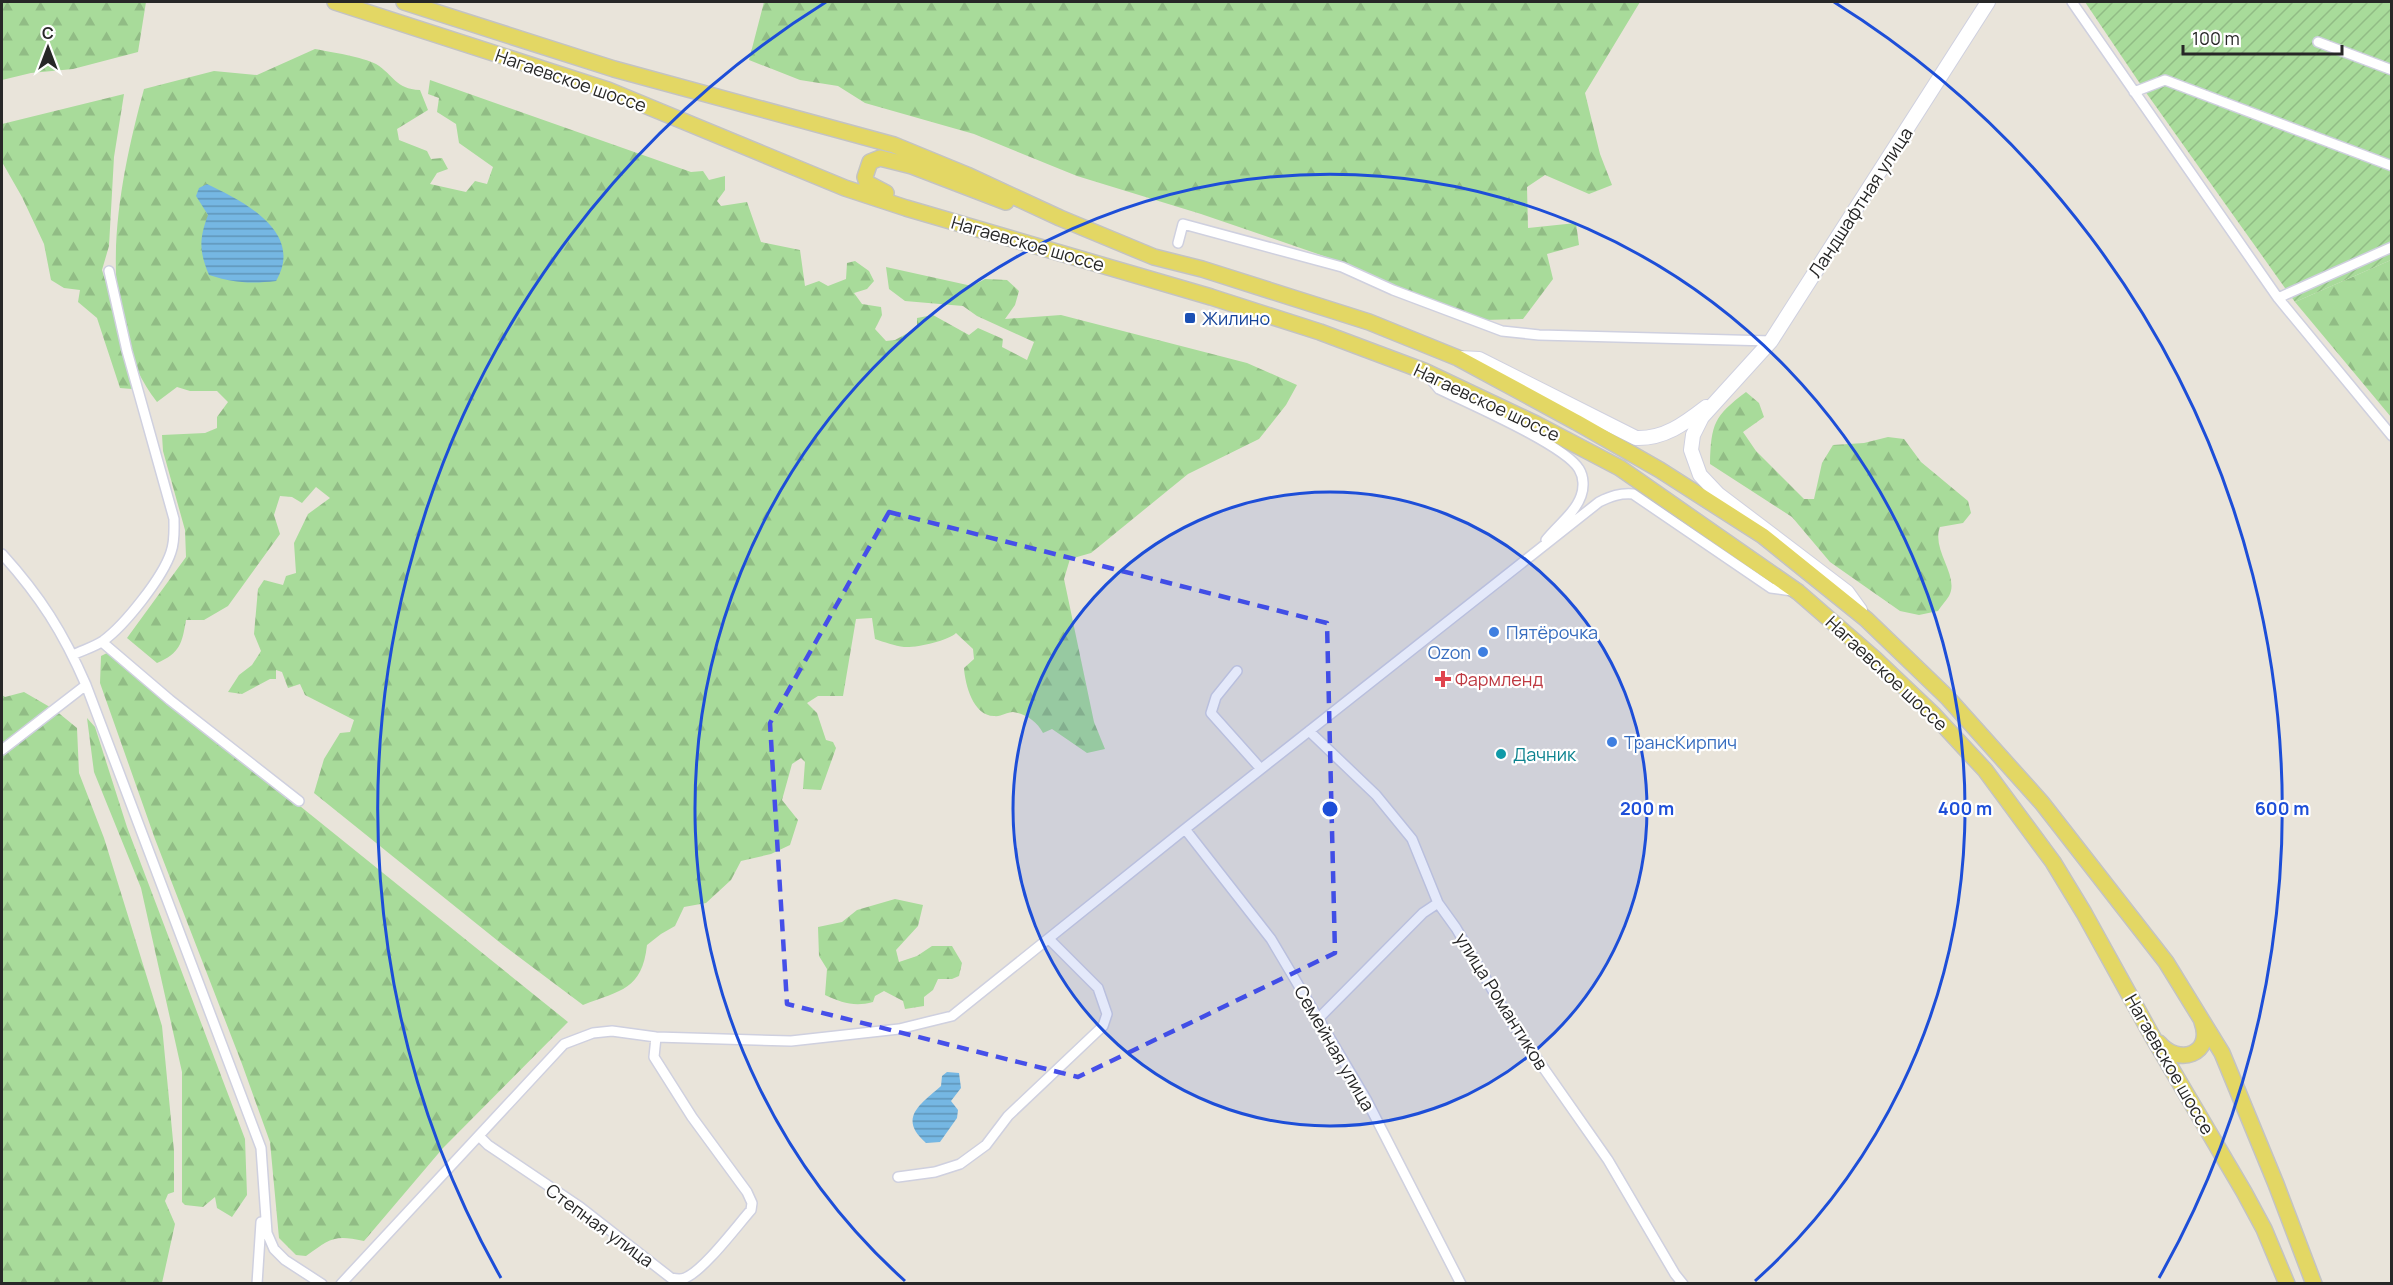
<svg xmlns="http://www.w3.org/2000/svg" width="2393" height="1285" font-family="Manrope,sans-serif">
	<defs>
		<pattern id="forest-firs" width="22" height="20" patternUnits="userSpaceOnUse" patternTransform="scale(1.5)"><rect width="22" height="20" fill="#a8db9a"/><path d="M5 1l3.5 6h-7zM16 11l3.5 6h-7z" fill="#91bc85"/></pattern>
		<pattern id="garden-furrows" width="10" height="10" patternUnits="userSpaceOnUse" patternTransform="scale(1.5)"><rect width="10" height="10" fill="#a8db9a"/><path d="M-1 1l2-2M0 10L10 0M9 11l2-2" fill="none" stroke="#91bc85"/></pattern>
		<pattern id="water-rules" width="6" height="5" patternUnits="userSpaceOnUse" patternTransform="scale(1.5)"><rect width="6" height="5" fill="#75b7e3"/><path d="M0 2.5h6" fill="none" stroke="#6095b8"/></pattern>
	</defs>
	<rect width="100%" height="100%" fill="#e9e4da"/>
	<path fill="url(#forest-firs)" d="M 2,2 L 146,2 L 138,52 L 73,69 L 31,73 L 2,80 Z
		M 764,2 L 1640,2 L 1585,93 L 1600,154 L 1612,185 L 1589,194 L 1545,175 L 1527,187 L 1528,228 L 1576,223 L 1579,245 L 1547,254 L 1553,279 L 1523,319 L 1483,320 L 1419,302 L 1350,265 L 1201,214 L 1077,176 L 974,134 L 865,103 L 838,86 L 800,80 L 749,60 Z
		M 315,49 C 331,52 363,57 376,64 C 394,75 395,89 420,90 L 428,110 L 397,129 L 399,140 L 427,151 L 431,159 L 442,158 L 448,169 L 437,173 L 430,184 L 466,192 L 475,181 L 487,184 L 493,167 L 459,143 L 456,124 L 437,112 L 439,98 L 428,94 L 430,80 L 691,172 L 703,171 L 709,180 L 725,176 L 725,190 L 717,201 L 721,206 L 747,202 L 761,242 L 800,250 L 805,286 L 819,281 L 828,286 L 846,279 L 847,263 L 855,261 L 869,271 L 874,281 L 867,289 L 854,293 L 862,304 L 881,307 L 882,315 L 875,329 L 886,341 L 895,340 L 917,328 L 917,318 L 933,315 L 969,335 L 978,328 L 1003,339 L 1002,347 L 1027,360 L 1034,342 L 977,316 L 963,306 L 905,301 L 889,289 L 886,267 L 972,286 L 985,279 L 1007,280 L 1019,291 L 1015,305 L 1005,319 L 1061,315 L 1247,363 L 1297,385 L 1286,405 L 1259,439 L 1188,474 L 1091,553 L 1070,559 L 1064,579 L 1094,722 L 1105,749 L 1087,753 L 1052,729 L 1043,733 C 1037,722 1027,714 1013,712 C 1007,712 1001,717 994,716 C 973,716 965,684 964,668 L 974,659 L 973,649 L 956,633 C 948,641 916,648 904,647 C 895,646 884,642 875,639 L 872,618 L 856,619 L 843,696 L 818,696 L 807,703 L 817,713 L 826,740 L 833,742 L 836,748 L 821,790 L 803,789 L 805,762 L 801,758 L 792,764 L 782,800 L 798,820 L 790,845 L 771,854 L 741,861 L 731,880 L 706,903 L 684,907 L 675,926 L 661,934 L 647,945 C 642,990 621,990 583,1005 L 503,945 L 314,793 L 324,759 L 340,733 L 350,732 L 354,720 L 305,695 L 300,684 L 288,688 L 282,672 L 276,670 L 276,679 L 270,679 L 242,694 L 228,692 L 239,675 L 252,665 L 261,651 L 254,634 L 258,589 L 264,580 L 283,585 L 286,576 L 296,573 L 294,543 L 308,514 L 330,498 L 316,487 L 302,503 L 292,497 L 280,496 L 274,515 L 280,534 L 228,606 L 204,620 L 186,620 C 182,644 180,653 157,663 L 127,638 L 186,557 L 185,530 L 163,451 L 162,435 L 205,433 L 217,428 L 217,417 L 228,402 L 217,391 L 190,391 L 177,387 L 157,402 C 91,317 118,185 144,89 L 214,71 L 257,75 Z
		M 124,94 L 114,157 L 109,246 L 102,270 L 113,305 L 132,389 L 120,388 L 97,318 L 78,302 L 80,290 L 64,288 L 51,280 L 44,244 L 22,197 L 2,162 L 2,124 Z
		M 2391,260 L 2391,417 L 2295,302 Z
		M 1746,392 L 1759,403 L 1764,417 L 1743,432 L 1756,451 L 1804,499 L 1814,499 L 1822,463 L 1833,445 L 1864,443 L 1888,437 L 1904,439 L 1921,462 L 1968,501 L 1971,513 L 1963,523 L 1940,527 C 1931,550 1960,576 1949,596 C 1946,601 1941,606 1938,611 L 1919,615 L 1900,611 L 1830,562 L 1792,517 L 1710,464 C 1711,424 1714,416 1746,392 Z
		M 109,652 L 568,1022 L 443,1148 L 364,1241 C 333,1234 330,1239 306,1256 L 296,1255 L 279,1238 L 270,1142 L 242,1064 L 155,839 L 100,683 L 101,656 Z
		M 24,692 L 55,710 L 77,728 L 79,773 L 104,838 L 162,1026 L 174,1151 L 174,1192 L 168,1194 L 165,1201 L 175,1224 L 162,1283 L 2,1283 L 2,695 L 5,697 Z
		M 87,718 L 95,727 L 127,827 L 245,1139 L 247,1195 L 232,1217 L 217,1208 L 215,1197 L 203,1207 L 185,1205 L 182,1202 L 182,1072 L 141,888 L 94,772 Z
		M 895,899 L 923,905 L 918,926 L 896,950 L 899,962 L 917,956 L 932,946 L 952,946 L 962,963 L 959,976 L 952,979 L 938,979 L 933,990 L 924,997 L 924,1006 L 905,1009 L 903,1001 L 884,991 L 875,996 L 873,1002 C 855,1007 842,1003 825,995 L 827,969 L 819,956 L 818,927 L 842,922 L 857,910 Z"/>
	<path fill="url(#garden-furrows)" d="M 2085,2 L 2391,2 L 2391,260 L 2295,302 L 2147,94 Z"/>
	<path fill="url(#water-rules)" d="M 207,184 C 243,201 305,232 276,281 C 250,284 234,283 209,275 C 199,251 199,239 208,215 L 196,196 L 199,188 Z
		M 947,1072 L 959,1073 L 961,1088 L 951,1101 L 958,1110 L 957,1118 L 940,1142 L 926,1143 C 897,1118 921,1104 941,1086 L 942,1076 Z"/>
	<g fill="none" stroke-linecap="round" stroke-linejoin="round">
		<g stroke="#cfd0df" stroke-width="12">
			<path id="street" d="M 2072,2 L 2278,298 L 2392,436
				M 2318,42 L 2392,70
				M 2134,92 L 2165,80 L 2392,166
				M 1178,243 L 1183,224 L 1342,267 L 1393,290 L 1502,331 L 1539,335 L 1771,341
				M 2278,298 L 2392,247
				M 1429,377 L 1439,389 C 1468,403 1565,445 1579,469 C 1584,477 1584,488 1581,496 C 1575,513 1557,526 1546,540
				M 2,554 C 40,596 63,632 86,685 L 261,1148 L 267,1233 L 274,1249 L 285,1260 L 322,1284
				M 102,642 L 170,700 L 299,801
				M 73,655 C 83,650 94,647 103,641 C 125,625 163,577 171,552 C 175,541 174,530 174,519 L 127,351 L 109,271
				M 1237,671 L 1216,697 L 1211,713 L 1261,769
				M 1309,731 L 1376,795 L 1412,839 L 1438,903 L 1456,928 L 1512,1023 L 1608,1160 L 1675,1274 L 1683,1284
				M 2,750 L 86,685
				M 1185,829 L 1271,939 L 1366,1099 L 1461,1284
				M 1318,1019 L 1423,913 L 1438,903
				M 479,1136 L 488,1145 L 580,1207 L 671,1278 C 676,1279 680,1280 685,1278 C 704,1270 736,1227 751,1210 L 752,1203 L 747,1192 L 692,1117 L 654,1057 L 656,1037
				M 898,1177 L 935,1172 L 960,1164 L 986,1145 L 1008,1116 L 1103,1026 L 1107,1014 L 1098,988 L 1049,939
				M 257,1284 L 261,1222
				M 341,1284 L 564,1044 L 593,1033 L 612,1031 L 656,1037 L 791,1041 L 899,1029 L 952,1016 L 1185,829 L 1599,502 C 1611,496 1620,493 1633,494 L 1771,588 L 1792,591"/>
		</g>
		<g stroke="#cfd0df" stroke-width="16">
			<path id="secondary" d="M 1459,358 L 1479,359 L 1636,438 C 1664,439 1684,424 1706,407
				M 1860,610 L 1847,592 L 1718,494 L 1700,475 L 1691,450 L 1693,435 L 1702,417 L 1771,341 L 1988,2"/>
		</g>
		<g stroke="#c3c3c3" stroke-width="18">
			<path id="primary" d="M 335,2 L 608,90 L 845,188 L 906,208 L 1211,297 L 1320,332 L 1424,371 L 1536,424 L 1620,468 L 1798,592 L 1875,659 L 1934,715 L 1985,770 L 2053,862 L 2084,913 L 2151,1034 L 2244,1192 L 2264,1229 L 2287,1284
				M 404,2 L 614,69 L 894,145 L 967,175 L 1060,218 L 1154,257 L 1202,269 L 1369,322 L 1458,358 L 1576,422 L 1660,470 L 1763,536 L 1866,619 L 1947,697 L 2042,803 L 2166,962 L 2222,1053 L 2276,1184 L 2314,1284
				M 886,193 L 867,183 L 865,177 L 870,162 L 880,158 L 912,166 L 1006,202
				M 2159,1043 C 2178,1066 2214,1055 2202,1022"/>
		</g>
		<use href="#street" stroke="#fff" stroke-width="9"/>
		<use href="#secondary" stroke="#fff" stroke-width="14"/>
		<use href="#primary" stroke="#e3d764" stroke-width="15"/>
	</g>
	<path fill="none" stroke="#464fe9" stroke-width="4.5" stroke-dasharray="12 8" stroke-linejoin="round" d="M 889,512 L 1327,623 L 1335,953 L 1078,1077 L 787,1004 L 770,723 Z"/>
	<circle cx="1330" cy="809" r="317" fill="#1d4ed8" fill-opacity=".12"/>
	<g fill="none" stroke="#1d4ed8" stroke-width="3">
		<circle cx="1330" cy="809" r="317"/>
		<path d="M905 1281A635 635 0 1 1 1755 1281"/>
		<path d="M501 1278A952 952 0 0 1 826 2M1834 2A952 952 0 0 1 2159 1278"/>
	</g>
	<rect fill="#1a4fb4" stroke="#fff" stroke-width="2" x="1184" y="312" width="12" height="12" rx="3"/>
	<g fill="#3f7fe0" stroke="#fff" stroke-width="2">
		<circle cx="1494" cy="632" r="6"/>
		<circle cx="1483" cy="652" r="6"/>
		<circle cx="1612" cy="742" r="6"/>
	</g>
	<path fill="#e0444e" stroke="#fff" stroke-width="2" d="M1440 670h6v6h6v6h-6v6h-6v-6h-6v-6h6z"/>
	<circle fill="#0f9aa8" stroke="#fff" stroke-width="2" cx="1501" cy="754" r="6"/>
	<g text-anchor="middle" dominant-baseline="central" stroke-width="4.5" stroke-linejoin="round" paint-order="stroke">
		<g font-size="18" fill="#272727" stroke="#fff">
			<text transform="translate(571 80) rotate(19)">Нагаевское шоссе</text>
			<text transform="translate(1860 202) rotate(-57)">Ландшафтная улица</text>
			<text transform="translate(1028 243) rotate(16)">Нагаевское шоссе</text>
			<text transform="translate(1487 402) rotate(25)">Нагаевское шоссе</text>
			<text transform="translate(1887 673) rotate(43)">Нагаевское шоссе</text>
			<text transform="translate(1502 1001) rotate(58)">улица Романтиков</text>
			<text transform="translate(1335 1048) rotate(60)">Семейная улица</text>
			<text transform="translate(2170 1064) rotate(60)">Нагаевское шоссе</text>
			<text transform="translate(600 1225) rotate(36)">Степная улица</text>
		</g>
		<g font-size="18" fill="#164399" stroke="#fff" text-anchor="start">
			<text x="1202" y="318">Жилино</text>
		</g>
		<g font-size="18" fill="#366cbe" stroke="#fff" text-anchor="start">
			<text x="1506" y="632">Пятёрочка</text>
			<text x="1471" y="652" text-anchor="end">Ozon</text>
			<text x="1624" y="742">ТрансКирпич</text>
		</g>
		<g font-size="18" fill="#be3a42" stroke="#fff" text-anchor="start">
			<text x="1455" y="679">Фармленд</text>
		</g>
		<g font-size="18" fill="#0d838f" stroke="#fff" text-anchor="start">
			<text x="1513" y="754">Дачник</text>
		</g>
	</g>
	<circle cx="1330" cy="809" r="9" fill="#1d4ed8" stroke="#fff" stroke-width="3"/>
	<g font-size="18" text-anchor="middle" font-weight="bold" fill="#1d4ed8" stroke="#fff" stroke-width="4.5" stroke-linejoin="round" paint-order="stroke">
		<text x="1647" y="815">200 m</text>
		<text x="1965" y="815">400 m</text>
		<text x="2282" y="815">600 m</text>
	</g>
	<rect width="2393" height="1285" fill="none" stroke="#272727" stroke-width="6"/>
	<g transform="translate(48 48)" stroke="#ffffff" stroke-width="4.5" paint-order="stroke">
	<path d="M0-4.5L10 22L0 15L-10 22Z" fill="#272727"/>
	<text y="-9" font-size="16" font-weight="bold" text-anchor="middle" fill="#272727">С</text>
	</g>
	<path d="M2183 45v9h159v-9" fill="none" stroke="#272727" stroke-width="3"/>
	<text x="2192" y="45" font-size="18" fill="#272727" stroke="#ffffff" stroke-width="4.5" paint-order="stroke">100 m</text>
</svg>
